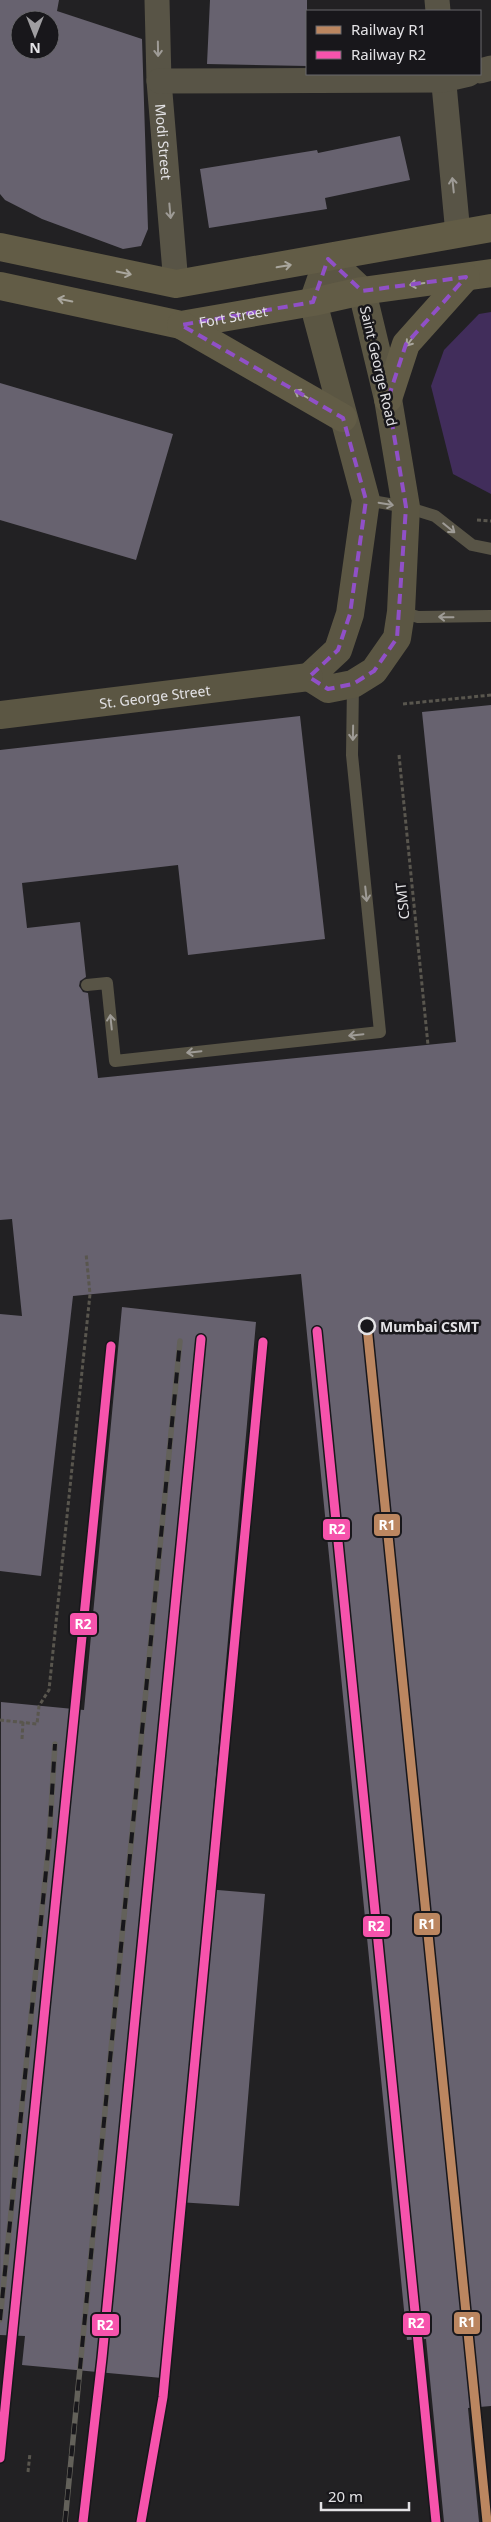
<svg xmlns="http://www.w3.org/2000/svg" width="491" height="2522" font-family="'Noto Sans',sans-serif">
	<rect width="100%" height="100%" fill="#222123"/>
	<path fill="#412d5b" d="M 491,312 L 491,494 L 453,474 L 431,386 L 444,350 L 479,314 Z"/>
	<path fill="#67626f" fill-rule="evenodd" d="M 0,0 L 59,0 L 57,11 L 142,39 L 148,229 L 141,246 L 123,249 L 42,219 L 5,200 L 0,194 ZM 20,20 L 50,20 L 50,50 L 20,50 Z
		M 210,0 L 307,0 L 307,66 L 207,64 Z
		M 400,136 L 410,180 L 325,198 L 327,209 L 209,228 L 200,169 L 317,150 L 318,153 Z
		M 0,383 L 173,434 L 136,560 L 0,520 Z
		M 491,705 L 491,2406 L 468,2408 L 479,2522 L 444,2522 L 426,2339 L 407,2340 L 301,1274 L 73,1296 L 41,1576 L 0,1571 L 0,1314 L 22,1316 L 12,1219 L 0,1220 L 0,750 L 300,716 L 325,939 L 188,955 L 178,865 L 22,883 L 27,928 L 80,922 L 86,977 L 80,981 L 79,986 L 83,992 L 88,993 L 98,1078 L 456,1042 L 422,712 Z
		M 122,1307 L 256,1322 L 206,1889 L 265,1894 L 239,2206 L 178,2202 L 162,2378 L 22,2365 L 25,2336 L 0,2335 L 1,1702 L 84,1710 Z"/>
	<g fill="none" stroke-linecap="round" stroke-linejoin="round">
		<path stroke="#59564e" stroke-width="3" stroke-dasharray="4 2.5" stroke-linecap="butt" d="M 477,520 L 491,521
			M 403,704 L 491,695
			M 399,755 L 428,1045
			M 0,1720 L 37,1724 L 39,1706 L 49,1690 L 90,1294 L 86,1253
			M 22,1739 L 23,1722
			M 28,2472 L 30,2453"/>
		<path stroke="#585446" stroke-width="12" d="M 366,500 L 406,507 L 435,516 L 472,545 L 491,549
			M 401,612 L 418,617 L 491,616
			M 87,985 L 107,983 L 115,1061 L 380,1032 L 352,755 L 353,684"/>
		<g stroke="#585446" stroke-width="25">
			<path id="s1" d="M 157,0 L 159,81 L 176,284"/>
			<path d="M 437,0 L 438,11"/>
			<path d="M 480,71 L 491,68"/>
			<path d="M 443,74 L 458,234"/>
			<path d="M 159,81 L 443,80 L 469,74"/>
		</g>
		<g stroke="#5b5643" stroke-width="28">
			<path d="M 328,259 L 362,291 L 388,399 L 406,507 L 401,612 L 397,638 L 374,671 L 353,684 L 328,689 L 309,677 L 338,650 L 350,614 L 366,500 L 313,302 Z"/>
			<path id="s2" d="M 0,715 L 309,677"/>
		</g>
		<g stroke="#625c46" stroke-width="28">
			<path d="M 0,247 L 176,284 L 491,228"/>
			<path id="s3" d="M 0,286 L 181,325 L 313,302 L 362,291 L 491,273"/>
			<path d="M 181,325 L 343,418"/>
			<path d="M 388,399 L 406,344 L 466,277"/>
		</g>
		<g stroke="#63615a" stroke-width="5.5">
			<path id="rail" d="M 0,2320 L 49,1842 L 55,1744
				M 0,2458 L 111,1346
				M 65,2522 L 180,1341
				M 83,2522 L 102,2358 L 201,1339
				M 141,2522 L 163,2397 L 263,1342"/>
		</g>
		<use href="#rail" stroke="#18171b" stroke-width="4" stroke-dasharray="11" stroke-linecap="butt"/>
		<g stroke="#18171b" stroke-width="12">
			<path id="rail-1" d="M 367,1326 L 487,2522"/>
		</g>
		<g stroke="#18171b" stroke-width="12">
			<path id="rail-2" d="M 317,1331 L 436,2522
				M 0,2458 L 111,1346
				M 83,2522 L 102,2358 L 201,1339
				M 141,2522 L 163,2397 L 263,1342"/>
		</g>
		<use href="#rail-1" stroke="#bb8660" stroke-width="9"/>
		<use href="#rail-2" stroke="#f653ac" stroke-width="9"/>
	</g>
	<defs><path id="oneway-shaft" d="M-6 0H5M1.5-3L5.5 0L1.5 3" fill="none" stroke-width="1.6" stroke-linecap="round" stroke-linejoin="round" transform="scale(1.25)"/></defs>
	<g stroke="#9e9b96">
		<use href="#oneway-shaft" transform="translate(158 49) rotate(89)"/>
		<use href="#oneway-shaft" transform="translate(453 185) rotate(-96)"/>
		<use href="#oneway-shaft" transform="translate(170 211) rotate(85)"/>
		<use href="#oneway-shaft" transform="translate(386 504) rotate(10)"/>
		<use href="#oneway-shaft" transform="translate(449 528) rotate(39)"/>
		<use href="#oneway-shaft" transform="translate(446 617) rotate(-179)"/>
		<use href="#oneway-shaft" transform="translate(353 733) rotate(91)"/>
		<use href="#oneway-shaft" transform="translate(366 894) rotate(84)"/>
		<use href="#oneway-shaft" transform="translate(111 1022) rotate(-96)"/>
		<use href="#oneway-shaft" transform="translate(356 1035) rotate(174)"/>
		<use href="#oneway-shaft" transform="translate(194 1052) rotate(174)"/>
	</g>
	<g stroke="#a9a69d">
		<use href="#oneway-shaft" transform="translate(284 266) rotate(-10)"/>
		<use href="#oneway-shaft" transform="translate(124 273) rotate(12)"/>
		<use href="#oneway-shaft" transform="translate(417 284) rotate(172)"/>
		<use href="#oneway-shaft" transform="translate(65 300) rotate(-168)"/>
		<use href="#oneway-shaft" transform="translate(411 340) rotate(127)"/>
		<use href="#oneway-shaft" transform="translate(301 394) rotate(-150)"/>
	</g>
	<path fill="none" stroke="#9050c7" stroke-width="4" stroke-dasharray="10 6" stroke-linejoin="round" d="M 328,259 L 362,291 L 466,277 L 406,344 L 388,399 L 406,507 L 397,638 L 374,671 L 353,684 L 328,689 L 309,677 L 338,650 L 350,614 L 366,500 L 343,418 L 181,325 L 313,302 Z"/>
	<circle fill="#18171b" stroke="#e3e2e5" stroke-width="2.5" cx="367" cy="1326" r="8"/>
	<g text-anchor="middle" dominant-baseline="central" stroke-width="5" stroke-linejoin="round" paint-order="stroke">
		<g font-size="14" fill="#e3e2e5" stroke="#18171b">
			<text stroke="none"><textPath href="#s1" startOffset="142">Modi Street</textPath></text>
			<text stroke="none"><textPath href="#s3" startOffset="238">Fort Street</textPath></text>
			<text transform="translate(379 366) rotate(77)">Saint George Road</text>
			<text stroke="none"><textPath href="#s2" startOffset="156">St. George Street</textPath></text>
			<text transform="translate(402 901) rotate(-96)">CSMT</text>
		</g>
		<g font-size="14" font-weight="bold" fill="#e3e2e5" stroke="#18171b" text-anchor="start">
			<text x="380" y="1326">Mumbai CSMT</text>
		</g>
	</g>
	<g stroke="#18171b" stroke-width="2">
		<rect x="373" y="1513" width="28" height="24" rx="5" fill="#bb8660"/>
		<rect x="322" y="1518" width="29" height="23" rx="5" fill="#f653ac"/>
		<rect x="69" y="1612" width="29" height="24" rx="5" fill="#f653ac"/>
		<rect x="413" y="1912" width="28" height="24" rx="5" fill="#bb8660"/>
		<rect x="362" y="1915" width="29" height="23" rx="5" fill="#f653ac"/>
		<rect x="453" y="2311" width="28" height="24" rx="5" fill="#bb8660"/>
		<rect x="402" y="2312" width="29" height="24" rx="5" fill="#f653ac"/>
		<rect x="91" y="2313" width="29" height="24" rx="5" fill="#f653ac"/>
	</g>
	<g font-size="14" text-anchor="middle" font-weight="bold" fill="#fff">
		<text x="387" y="1530">R1</text>
		<text x="337" y="1534">R2</text>
		<text x="83" y="1629">R2</text>
		<text x="427" y="1929">R1</text>
		<text x="376" y="1931">R2</text>
		<text x="467" y="2327">R1</text>
		<text x="416" y="2328">R2</text>
		<text x="105" y="2330">R2</text>
	</g>
	<rect x="306" y="10" width="175" height="65" fill="#18171b" stroke="#69686c"/>
	<rect x="316" y="26" width="25" height="8" fill="#bb8660" stroke="#69686c"/>
	<text x="351" y="35" font-size="15" fill="#e3e2e5">Railway R1</text>
	<rect x="316" y="51" width="25" height="8" fill="#f653ac" stroke="#69686c"/>
	<text x="351" y="60" font-size="15" fill="#e3e2e5">Railway R2</text>
	<g transform="translate(35 35) rotate(180)"><circle r="24" fill="#18171b" stroke="#69686c"/>
	<path d="M0-4L9 19L0 12L-9 19Z" fill="#9f9ea1"/>
	<text y="-8" font-size="14" font-weight="bold" text-anchor="middle" fill="#e3e2e5">N</text>
	</g>
	<path d="M321 2502v8h88v-8" fill="none" stroke="#e3e2e5" stroke-width="2.5"/>
	<text x="328" y="2502" font-size="15" fill="#e3e2e5" stroke="#18171b" stroke-width="4" paint-order="stroke">20 m</text>
</svg>
